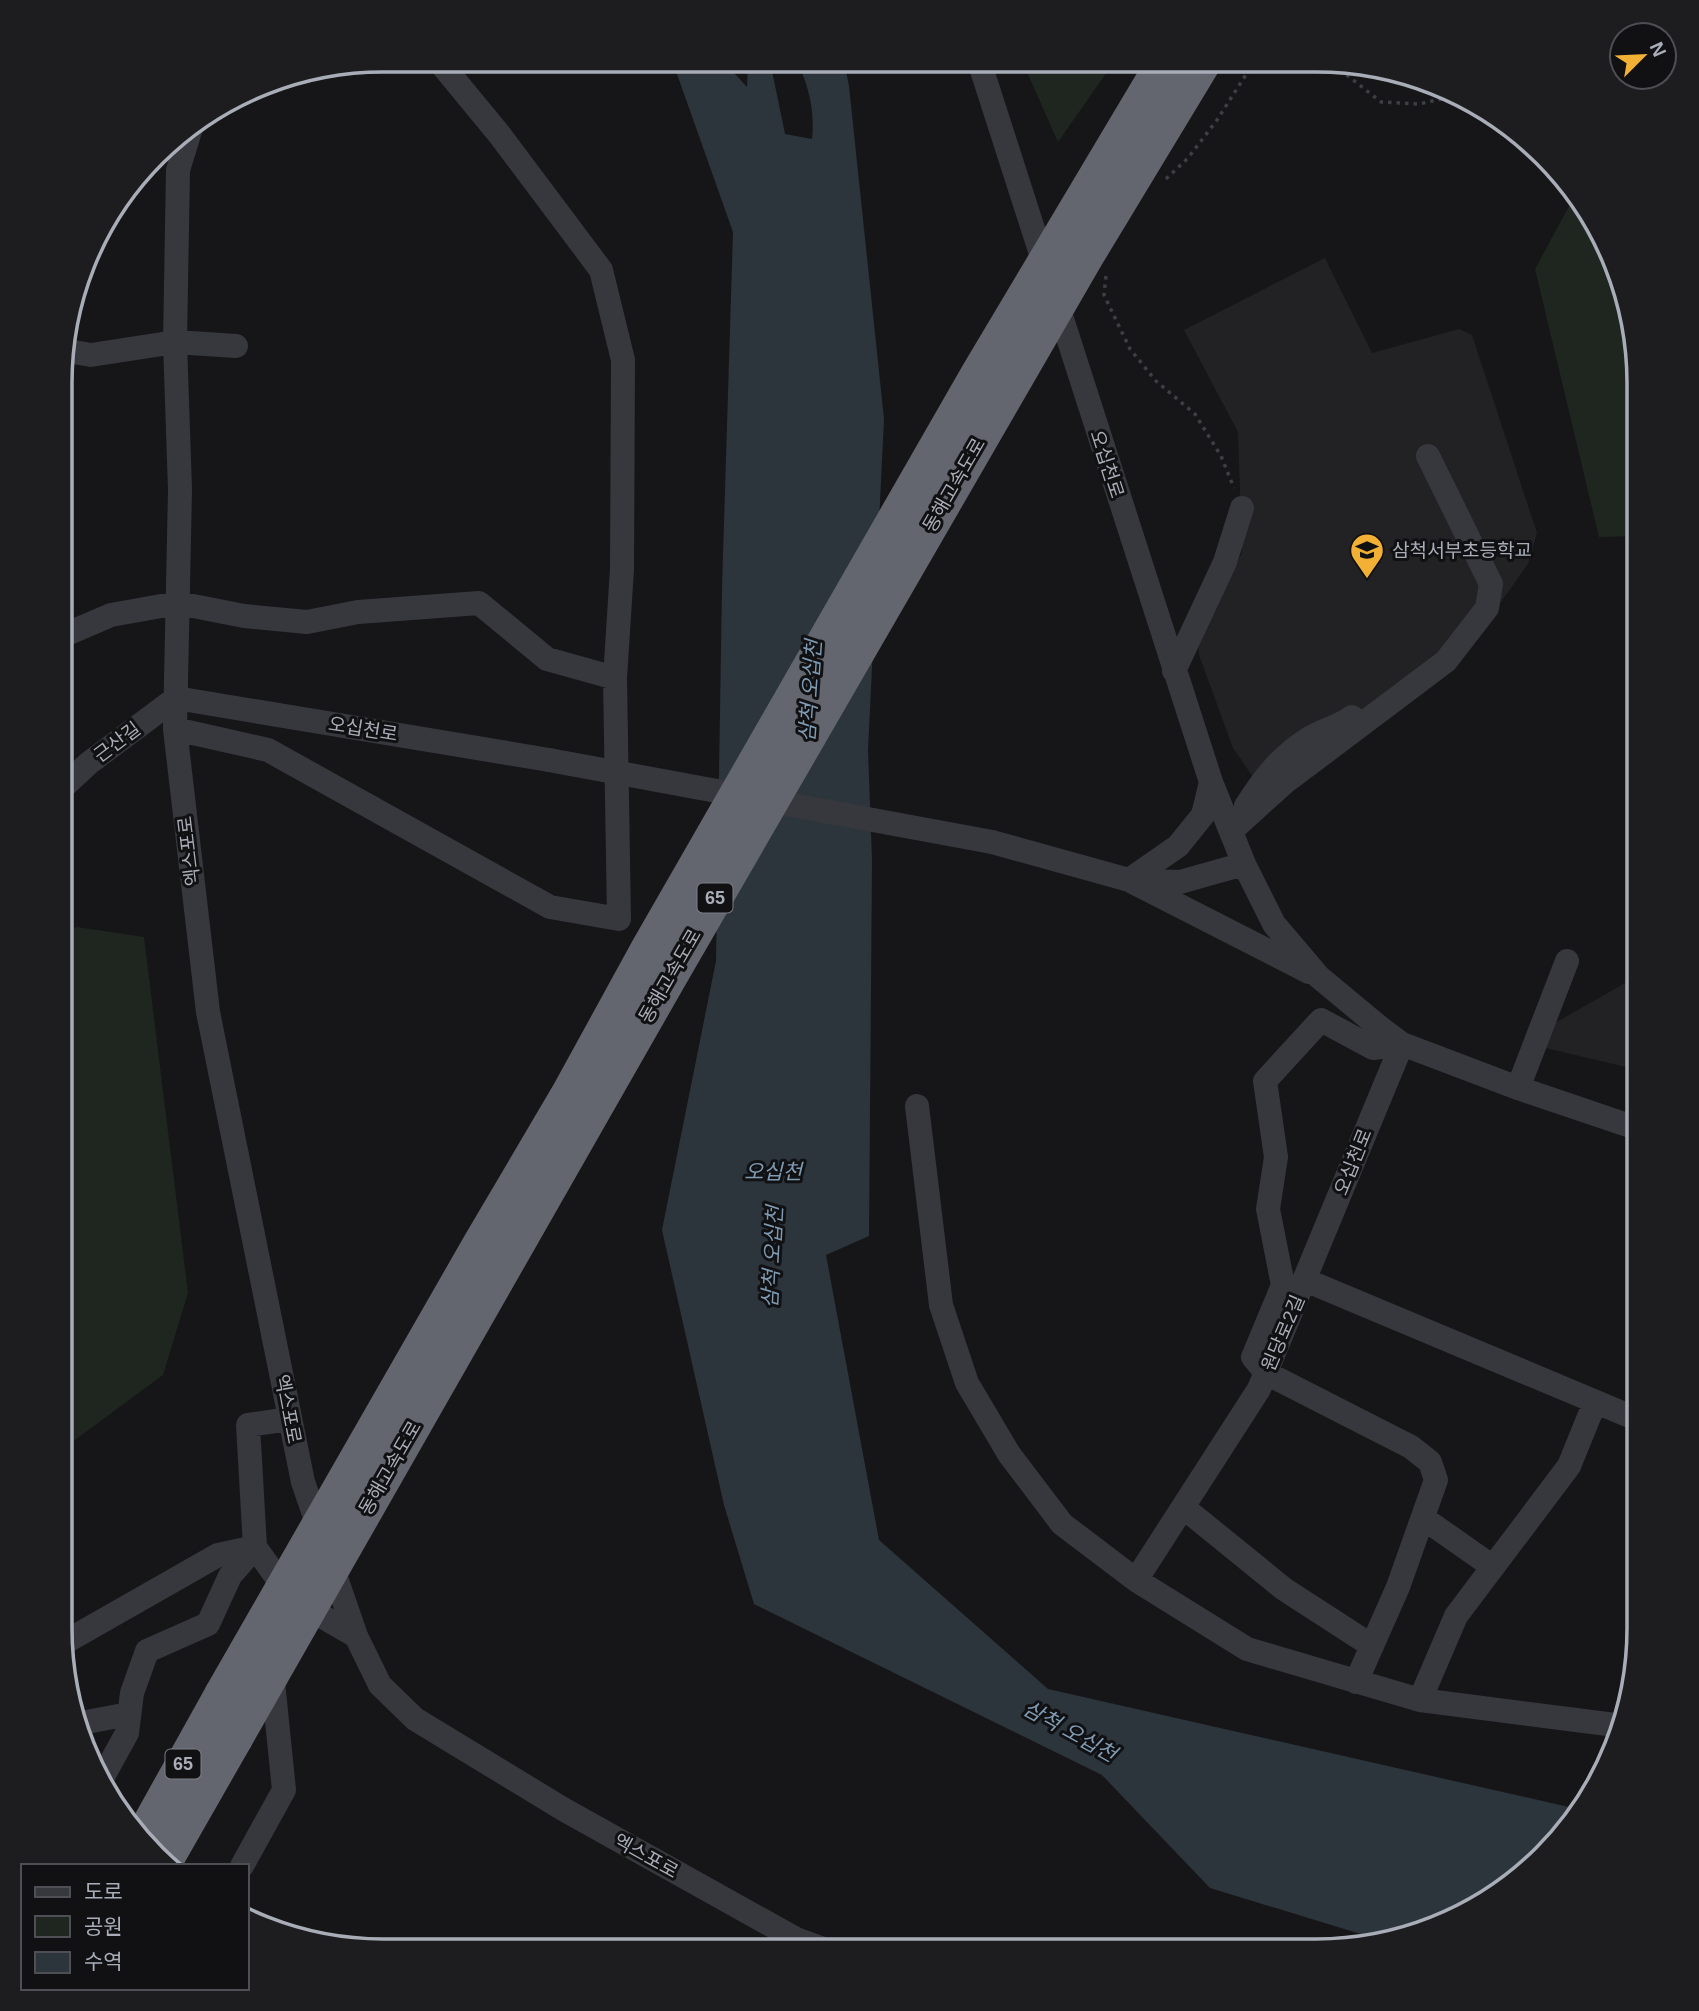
<svg xmlns="http://www.w3.org/2000/svg" width="1699" height="2011" font-family="Helvetica,'Noto Sans KR',sans-serif">
	<rect width="100%" height="100%" fill="#161618"/>
	<path fill="#222225" d="M 1325,258 L 1372,353 L 1459,329 L 1472,335 L 1537,533 L 1528,564 L 1463,655 L 1257,783 L 1233,748 L 1199,655 L 1198,638 L 1242,553 L 1238,432 L 1184,330 Z
		M 1639,982 L 1639,1070 L 1541,1047 L 1548,1027 L 1625,983 Z"/>
	<path fill="#1e261f" d="M 1022,61 L 1114,62 L 1058,142 Z
		M 1574,197 L 1596,221 L 1628,299 L 1639,382 L 1639,536 L 1599,537 L 1535,269 Z
		M 77,927 L 144,937 L 188,1293 L 163,1375 L 60,1451 L 61,932 Z"/>
	<path fill="#2c353c" d="M 672,60 L 722,60 L 747,87 L 748,61 L 770,61 L 785,134 L 812,139 C 815,111 809,87 797,61 L 844,61 L 849,86 L 884,419 L 868,750 L 872,860 L 869,1236 L 826,1255 L 879,1540 L 1048,1689 L 1582,1810 L 1478,1908 L 1377,1939 L 1210,1888 L 1102,1775 L 754,1604 L 724,1505 L 662,1230 L 716,961 L 722,588 L 733,232 Z"/>
	<g fill="none" stroke-linecap="round" stroke-linejoin="round">
		<path stroke="#3d3f44" stroke-width="3.5" stroke-dasharray="3.5 5" stroke-linecap="butt" d="M 1298,62 L 1315,69 L 1343,72 L 1381,102 L 1419,104 L 1451,97
			M 1166,179 L 1188,158 L 1217,120 L 1247,73 L 1265,62
			M 1106,276 L 1104,295 L 1130,349 L 1156,381 L 1195,414 L 1221,456 L 1234,488"/>
		<path stroke="#37383d" stroke-width="24" d="M 979,61 L 1211,782 L 1244,864 L 1274,924 L 1319,977 L 1378,1026 L 1402,1044 L 1518,1088 L 1639,1129
			M 191,128 L 178,170 L 175,342 L 180,490 L 175,729 L 208,1012 L 303,1482 L 356,1636 L 380,1685 L 415,1719 L 563,1809 L 796,1939 L 829,1951
			M 62,350 L 91,355 L 175,342 L 236,346
			M 62,636 L 111,615 L 178,603 L 244,616 L 307,622 L 358,612 L 479,603 L 547,659 L 615,678
			M 1174,671 L 1225,562 L 1242,508
			M 176,698 L 549,760
			M 175,729 L 268,750 L 550,907 L 619,919 L 615,678 L 622,569 L 623,360 L 601,270 L 499,134 L 438,60
			M 1211,782 L 1203,815 L 1178,846 L 1129,880 L 1309,972
			M 61,789 L 89,763 L 176,698
			M 1246,806 C 1264,778 1279,758 1308,739 C 1322,730 1337,728 1352,717
			M 1231,831 L 1284,783 L 1446,661 L 1487,608 L 1491,584 L 1428,456
			M 992,842 L 1129,880 L 1180,882 L 1244,864
			M 1518,1088 L 1567,961
			M 917,1106 L 941,1305 L 967,1383 L 1009,1454 L 1062,1524 L 1136,1580 L 1247,1649 L 1420,1700 L 1623,1726
			M 1305,1280 L 1639,1420
			M 290,1419 L 248,1425 L 255,1547 L 292,1599 L 356,1636
			M 1183,1507 L 1284,1589 L 1372,1646
			M 1423,1518 L 1493,1567
			M 1136,1580 L 1259,1389 L 1402,1044
			M 67,1641 L 218,1555 L 255,1547
			M 1356,1682 L 1398,1587 L 1436,1480 L 1430,1462 L 1411,1447 L 1266,1373 L 1253,1357 L 1283,1285 L 1268,1209 L 1276,1157 L 1265,1081 L 1321,1020 L 1373,1048 L 1402,1044
			M 1420,1700 L 1456,1616 L 1569,1466 L 1595,1402
			M 76,1724 L 129,1714
			M 100,1782 L 127,1733 L 132,1693 L 147,1651 L 208,1624 L 230,1576 L 255,1547
			M 242,1866 L 284,1790 L 272,1672"/>
		<path stroke="#63666e" stroke-width="35" d="M 144,1834 L 222,1694
			M 167,1858 L 235,1739"/>
		<path stroke="#37383d" stroke-width="24" d="M 549,760 L 992,842"/>
		<path stroke="#63666e" stroke-width="35" d="M 222,1694 L 480,1244 L 569,1093 L 648,949 L 978,374 L 1164,62
			M 235,1739 L 668,980 L 1086,257 L 1204,62"/>
	</g>
	<defs>
		<g id="school-pin" transform="scale(1.75)"><path d="M0 17L-7.5 6A9.5 9.5 0 1 1 7.5 6Z" fill="#f2b134" stroke="#111113"/><path d="M0-5L7-2L0 1L-7-2ZM-4 1L0 2.5L4 1V4Q0 6-4 4Z" fill="#111"/></g>
	</defs>
	<g fill-rule="evenodd">
		<use href="#school-pin" x="1367" y="550"/>
	</g>
	<g text-anchor="middle" dominant-baseline="central" stroke-width="6" stroke-linejoin="round" paint-order="stroke">
		<g fill="#111113" stroke="#7b7e86" stroke-width="2">
			<rect x="697.5" y="883.5" width="35" height="29" rx="5"/>
			<rect x="165.5" y="1749.5" width="35" height="29" rx="5"/>
		</g>
		<g font-size="18" font-weight="bold" fill="#a8adb8">
			<text x="715" y="898">65</text>
			<text x="183" y="1764">65</text>
		</g>
		<g font-size="19" fill="#a8adb8" stroke="#111113">
			<text transform="translate(1107 464) rotate(72)">오십천로</text>
			<text transform="translate(954 485) rotate(-60)">동해고속도로</text>
			<text transform="translate(363 729) rotate(9)">오십천로</text>
			<text transform="translate(117 742) rotate(-37)">근산길</text>
			<text transform="translate(189 851) rotate(-97)">엑스포로</text>
			<text transform="translate(670 976) rotate(-60)">동해고속도로</text>
			<text transform="translate(1353 1162) rotate(-68)">오십천로</text>
			<text transform="translate(1283 1333) rotate(-67)">원당로2길</text>
			<text transform="translate(288 1409) rotate(79)">엑스포로</text>
			<text transform="translate(390 1468) rotate(-60)">동해고속도로</text>
			<text transform="translate(646 1856) rotate(29)">엑스포로</text>
		</g>
		<g font-size="19" fill="#a8adb8" stroke="#111113" text-anchor="start">
			<text x="1392" y="550">삼척서부초등학교</text>
		</g>
		<g font-size="21" font-style="italic" fill="#7f9bb3" stroke="#111113">
			<text transform="translate(810 691) rotate(-86)">삼척 오십천</text>
			<text x="773" y="1171">오십천</text>
			<text transform="translate(772 1257) rotate(-87)">삼척 오십천</text>
			<text transform="translate(1070 1731) rotate(29)">삼척 오십천</text>
		</g>
	</g>
	<path d="M0 0H1699V2011H0ZM383 72H1316A311 311 0 0 1 1627 383V1628A311 311 0 0 1 1316 1939H383A311 311 0 0 1 72 1628V383A311 311 0 0 1 383 72Z" fill="#1d1d20" fill-rule="evenodd"/>
	<path fill="none" stroke="#a8adb8" stroke-width="3.5" d="M383 72H1316A311 311 0 0 1 1627 383V1628A311 311 0 0 1 1316 1939H383A311 311 0 0 1 72 1628V383A311 311 0 0 1 383 72Z"/>
	<rect x="21" y="1864" width="228" height="126" fill="#111113" stroke="#4d4f55" stroke-width="2"/>
	<rect x="35" y="1887" width="35" height="10" fill="#37383d" stroke="#4d4f55" stroke-width="2"/>
	<text x="84" y="1899" font-size="21" fill="#a8adb8">도로</text>
	<rect x="35" y="1916" width="35" height="21" fill="#1e261f" stroke="#4d4f55" stroke-width="2"/>
	<text x="84" y="1934" font-size="21" fill="#a8adb8">공원</text>
	<rect x="35" y="1952" width="35" height="21" fill="#2c353c" stroke="#4d4f55" stroke-width="2"/>
	<text x="84" y="1969" font-size="21" fill="#a8adb8">수역</text>
	<g transform="translate(1643 56) rotate(66)"><circle r="33" fill="#111113" stroke="#4d4f55" stroke-width="2"/>
	<path d="M0-5L12 26L0 18L-12 26Z" fill="#f2b134"/>
	<text y="-10" font-size="19" font-weight="bold" text-anchor="middle" fill="#a8adb8">N</text>
	</g>
</svg>
